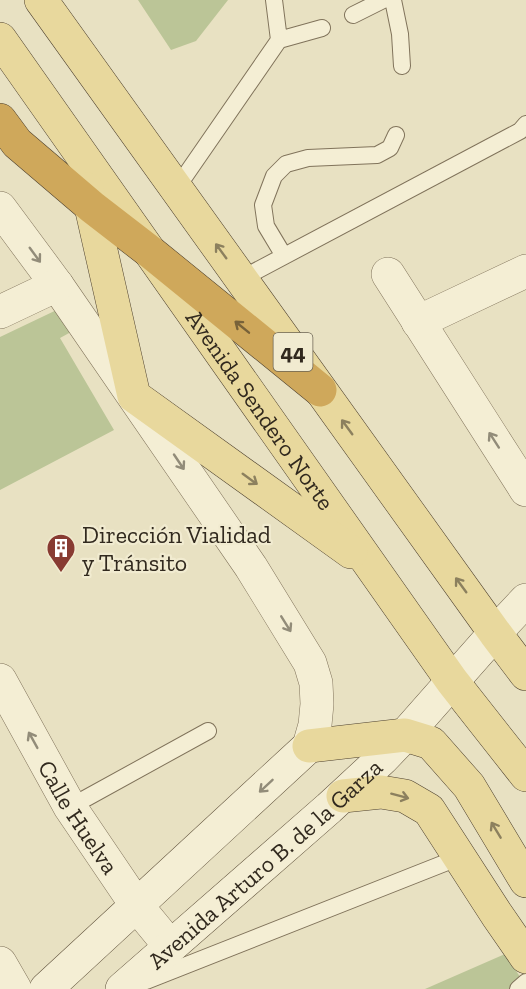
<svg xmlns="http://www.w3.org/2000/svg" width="526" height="989" font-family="'Zilla Slab',serif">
	<rect width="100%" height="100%" fill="#e8e1c2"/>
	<path fill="#bbc597" d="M 138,0 L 228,0 L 196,41 L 171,50 Z
		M 65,306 L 82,326 L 60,338 L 114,430 L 0,490 L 0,337 Z
		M 505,954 L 526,986 L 526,989 L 425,989 Z"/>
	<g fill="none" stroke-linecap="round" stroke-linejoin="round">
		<g stroke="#80735b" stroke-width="18">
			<path id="lane" d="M 393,0 L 400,34 L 402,66
				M 353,15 L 383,0
				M 279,40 L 322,28
				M 176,189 L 279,40 L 274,0
				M 284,256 L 266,226 L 263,205 L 274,176 L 286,164 L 308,158 L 377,155 L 390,148 L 396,135
				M 241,279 L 520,131 L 526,124
				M 70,807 L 208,731
				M 146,981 L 460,857
				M 518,989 L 526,982"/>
		</g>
		<g stroke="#80735b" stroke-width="34">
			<g id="street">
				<path d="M 0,208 L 57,285 L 251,567 L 310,663 L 316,683 L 317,704 L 315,725 L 309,746"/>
				<path d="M 388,274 L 526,490"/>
				<path d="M 0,312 L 57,285"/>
				<path d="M 418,322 L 526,271"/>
				<path d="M 495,633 L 526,600"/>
				<path id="s1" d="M 0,680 L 70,807 L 137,906 L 170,946"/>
				<path d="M 0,963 L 15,989"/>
			</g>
		</g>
		<g stroke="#62543e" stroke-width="34">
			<g id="secondary">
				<path d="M 46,989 L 309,746"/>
				<path id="s2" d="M 122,989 L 329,808 L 382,759 L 405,735 L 495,633"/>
			</g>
		</g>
		<g stroke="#4e412f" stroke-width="34">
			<g id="primary">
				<path d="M 41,0 L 495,633 L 526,674"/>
				<path id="s3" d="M 0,39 L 452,681 L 526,775"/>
				<path d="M 87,189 L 134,396 L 351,552"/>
				<path d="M 309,746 L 405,735 L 431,743 L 469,786 L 526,881"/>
				<path d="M 343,796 L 381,792 L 405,796 L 429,810 L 497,915 L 526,957"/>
			</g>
		</g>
		<g stroke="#4e412f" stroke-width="34">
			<path id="highway" d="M 0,120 L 17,143 L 92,207 L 149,251 L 320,390"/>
		</g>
		<use href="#lane" stroke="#f4eed4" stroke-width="16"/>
		<use href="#street" stroke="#f4eed4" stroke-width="33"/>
		<use href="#secondary" stroke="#f4eed4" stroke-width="33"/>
		<use href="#primary" stroke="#e8d89d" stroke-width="33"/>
		<use href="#highway" stroke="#cfa85b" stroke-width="33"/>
	</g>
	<defs><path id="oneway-shaft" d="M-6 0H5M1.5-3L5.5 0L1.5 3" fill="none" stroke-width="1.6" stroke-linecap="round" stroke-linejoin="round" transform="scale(1.5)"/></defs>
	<g stroke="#8c805e">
		<use href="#oneway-shaft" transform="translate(221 251) rotate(-126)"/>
		<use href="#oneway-shaft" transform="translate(347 427) rotate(-126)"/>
		<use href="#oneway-shaft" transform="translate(250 479) rotate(36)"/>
		<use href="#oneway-shaft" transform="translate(461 585) rotate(-126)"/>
		<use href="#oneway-shaft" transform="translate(400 796) rotate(15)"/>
		<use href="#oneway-shaft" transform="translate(496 830) rotate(-121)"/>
	</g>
	<g stroke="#928c79">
		<use href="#oneway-shaft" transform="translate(35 255) rotate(54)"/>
		<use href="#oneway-shaft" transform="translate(494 440) rotate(-123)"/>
		<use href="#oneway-shaft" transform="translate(179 462) rotate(56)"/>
		<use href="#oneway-shaft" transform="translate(286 624) rotate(58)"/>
		<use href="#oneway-shaft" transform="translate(33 740) rotate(-119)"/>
		<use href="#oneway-shaft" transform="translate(266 786) rotate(137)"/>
	</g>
	<use stroke="#786239" href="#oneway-shaft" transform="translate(242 327) rotate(-141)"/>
	<defs>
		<g id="building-pin" transform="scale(1.5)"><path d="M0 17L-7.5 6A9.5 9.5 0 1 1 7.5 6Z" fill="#883b32" stroke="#f1ebd0"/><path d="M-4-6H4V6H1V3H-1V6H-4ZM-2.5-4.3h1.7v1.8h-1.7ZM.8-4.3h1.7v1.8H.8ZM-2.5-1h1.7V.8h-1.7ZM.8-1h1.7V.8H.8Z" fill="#fff"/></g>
	</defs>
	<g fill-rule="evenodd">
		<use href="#building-pin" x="61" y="548"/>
	</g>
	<g text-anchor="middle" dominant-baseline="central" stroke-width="4.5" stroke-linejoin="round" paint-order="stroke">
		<rect fill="#f1ebd0" stroke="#6b6353" stroke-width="1.5" x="273.5" y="333" width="39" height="38" rx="4.5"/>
		<g font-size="22" font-weight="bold" fill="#31291e">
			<text x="293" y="352">44</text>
		</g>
		<g font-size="24" fill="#31291e" stroke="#f1ebd0">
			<text stroke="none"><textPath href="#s3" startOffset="453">Avenida Sendero Norte</textPath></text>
			<text stroke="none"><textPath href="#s1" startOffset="158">Calle Huelva</textPath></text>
			<text stroke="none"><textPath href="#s2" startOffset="190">Avenida Arturo B. de la Garza</textPath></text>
		</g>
		<g font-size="24" fill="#31291e" stroke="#f1ebd0" text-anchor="start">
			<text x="82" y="534">Dirección Vialidad<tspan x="82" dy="28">y Tránsito</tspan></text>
		</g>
	</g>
</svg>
